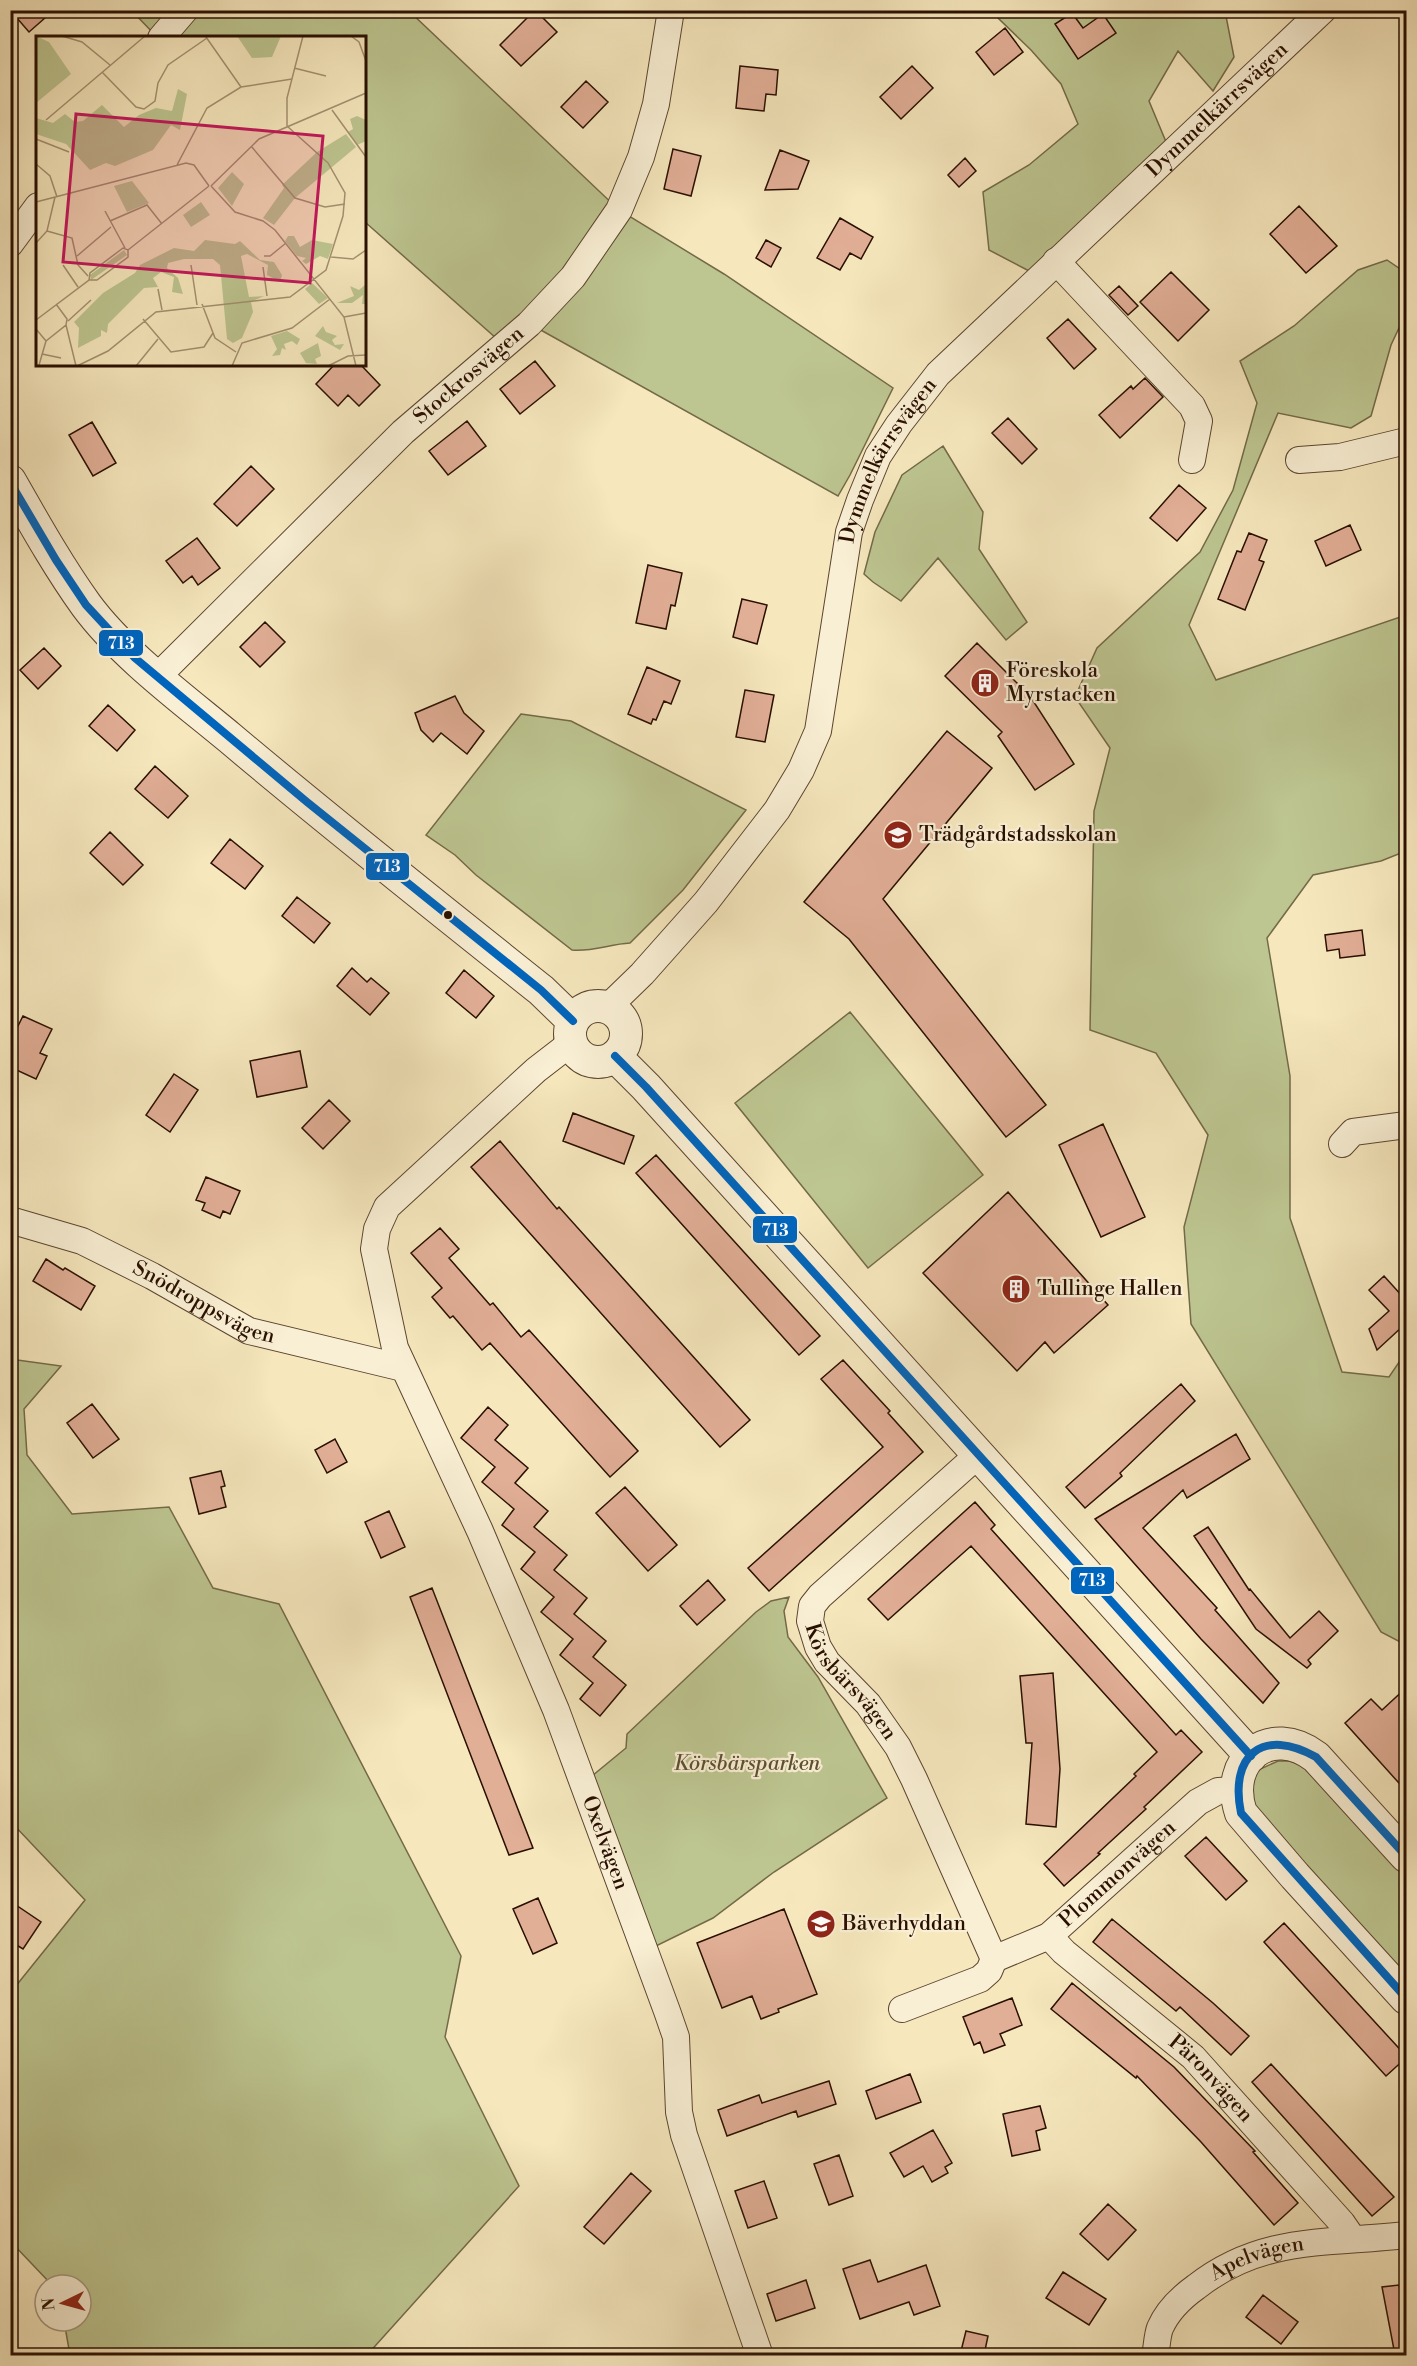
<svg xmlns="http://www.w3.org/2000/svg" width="1417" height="2366" font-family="'Libre Bodoni',serif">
	<rect width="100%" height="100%" fill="#f6e7bd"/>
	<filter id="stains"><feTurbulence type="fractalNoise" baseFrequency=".00333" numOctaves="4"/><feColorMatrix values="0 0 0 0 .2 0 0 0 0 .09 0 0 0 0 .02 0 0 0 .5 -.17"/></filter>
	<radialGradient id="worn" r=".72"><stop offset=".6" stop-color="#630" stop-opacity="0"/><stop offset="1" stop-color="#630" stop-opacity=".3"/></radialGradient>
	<path fill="#bdc590" stroke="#736a48" stroke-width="1.5" d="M 132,11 L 409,11 L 619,210 L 724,274 L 893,388 L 850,475 L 838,496 L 530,324 L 505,346 L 365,222 L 364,38 L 157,37 Z
		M 1001,11 L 1225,11 L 1234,57 L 1213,91 L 1178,51 L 1149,101 L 1169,149 L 1123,181 L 1119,202 L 1033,273 L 989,250 L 983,192 L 1029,165 L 1078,124 L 1061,84 L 1031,50 L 998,18 Z
		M 1387,260 L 1406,273 L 1406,313 L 1391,345 L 1371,416 L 1351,428 L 1278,413 L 1189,625 L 1216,680 L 1406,615 L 1406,851 L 1381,861 L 1313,875 L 1267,938 L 1290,1076 L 1290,1218 L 1342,1372 L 1389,1377 L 1406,1352 L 1406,1645 L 1381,1632 L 1191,1324 L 1184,1227 L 1208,1135 L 1156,1053 L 1090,1030 L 1094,811 L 1110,748 L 1075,697 L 1097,648 L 1200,552 L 1233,490 L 1257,403 L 1240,361 L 1294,326 L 1358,270 Z
		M 943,446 L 983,512 L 979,549 L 1027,622 L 1006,640 L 938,558 L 901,601 L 873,582 L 864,574 L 875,532 L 902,475 Z
		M 521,714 L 571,721 L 746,810 L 683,890 L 630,943 C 610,944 592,952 572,950 L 476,875 L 455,855 L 426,835 Z
		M 850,1012 L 983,1175 L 868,1268 L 735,1103 Z
		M 10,1359 L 61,1366 L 24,1409 L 27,1455 L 72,1514 L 169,1507 L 213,1588 L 279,1604 L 461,1956 L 445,2037 L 519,2186 L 367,2355 L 70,2355 L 64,2321 L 81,2321 L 81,2285 L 52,2285 L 11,2242 L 11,1992 L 85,1900 L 11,1822 Z
		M 789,1597 L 784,1611 L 788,1637 L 818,1677 L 887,1798 L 774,1872 L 713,1918 L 656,1946 L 592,1776 L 626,1748 L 627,1734 L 756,1612 L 771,1601 Z
		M 1278,1761 L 1290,1761 L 1304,1766 L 1406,1870 L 1406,1985 L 1256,1811 L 1251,1788 L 1258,1770 Z"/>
	<path fill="#e1ae96" stroke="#290f00" stroke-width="1.5" d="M 10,10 L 54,10 L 29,32 Z
		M 535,10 L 557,32 L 521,66 L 500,45 Z
		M 1072,13 L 1083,28 L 1103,14 L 1116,33 L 1078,59 L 1055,24 Z
		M 1005,28 L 1023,52 L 994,75 L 976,52 Z
		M 740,66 L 778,70 L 776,95 L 766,94 L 764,111 L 736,108 Z
		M 912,66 L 933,88 L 901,119 L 880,97 Z
		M 586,81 L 608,102 L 583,128 L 561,107 Z
		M 673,149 L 701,156 L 691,196 L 664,189 Z
		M 780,150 L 809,161 L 798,189 L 765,190 Z
		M 965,158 L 976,171 L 959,187 L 948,175 Z
		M 1299,206 L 1337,246 L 1306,273 L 1270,234 Z
		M 840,218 L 873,237 L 861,259 L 850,253 L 840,270 L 817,258 Z
		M 766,240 L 781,248 L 771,267 L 756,258 Z
		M 1171,272 L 1209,310 L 1178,341 L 1140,302 Z
		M 1119,286 L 1138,306 L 1128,315 L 1109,295 Z
		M 1068,319 L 1096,349 L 1074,369 L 1047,338 Z
		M 535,361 L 555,386 L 520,414 L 500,389 Z
		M 335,364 L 360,364 L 380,385 L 359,406 L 348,395 L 338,406 L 316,384 Z
		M 1145,378 L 1163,397 L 1120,438 L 1099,415 L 1131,386 L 1133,389 Z
		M 1008,418 L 1037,449 L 1022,464 L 992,433 Z
		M 467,421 L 486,446 L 448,475 L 429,451 Z
		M 92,422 L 116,463 L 93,476 L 69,435 Z
		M 251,466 L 274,489 L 237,526 L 214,504 Z
		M 1179,485 L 1206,508 L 1177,541 L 1150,518 Z
		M 1350,525 L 1361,550 L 1326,566 L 1315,541 Z
		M 1249,533 L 1267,540 L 1259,560 L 1264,562 L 1245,610 L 1218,599 L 1237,551 L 1241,552 Z
		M 197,538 L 220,568 L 198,585 L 192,576 L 183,583 L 166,561 Z
		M 648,565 L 682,573 L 675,606 L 671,605 L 666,629 L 636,623 Z
		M 742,599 L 767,605 L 757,644 L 733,637 Z
		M 265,622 L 285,642 L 260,667 L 240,647 Z
		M 977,643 L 1030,696 L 1074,764 L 1035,790 L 998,736 L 1002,732 L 945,676 Z
		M 44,648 L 61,666 L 38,689 L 20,670 Z
		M 647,667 L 680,681 L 671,704 L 664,701 L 656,720 L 653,719 L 651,724 L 628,714 Z
		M 745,690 L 774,695 L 765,742 L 736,737 Z
		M 455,696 L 464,713 L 484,731 L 467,754 L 441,733 L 433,742 L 421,730 L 415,713 Z
		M 108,705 L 135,730 L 117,751 L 89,726 Z
		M 947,731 L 992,768 L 883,899 L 1046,1105 L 1006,1137 L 849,939 L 804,902 Z
		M 155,766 L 188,796 L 168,818 L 135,789 Z
		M 110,832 L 143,865 L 123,885 L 90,853 Z
		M 230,839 L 263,866 L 245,889 L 211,863 Z
		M 297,897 L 330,923 L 314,943 L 282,916 Z
		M 1362,930 L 1365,955 L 1340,958 L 1339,949 L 1327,951 L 1325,935 Z
		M 352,968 L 367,982 L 371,978 L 389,993 L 370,1015 L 337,986 Z
		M 464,970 L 494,996 L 476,1018 L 446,993 Z
		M 23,1016 L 52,1029 L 40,1053 L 47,1056 L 36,1079 L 10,1067 L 10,1042 Z
		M 300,1051 L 307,1087 L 257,1097 L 250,1061 Z
		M 174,1074 L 198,1090 L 170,1132 L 146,1115 Z
		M 329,1100 L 350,1121 L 323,1149 L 302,1128 Z
		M 573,1113 L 634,1136 L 624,1164 L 563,1141 Z
		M 1103,1124 L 1145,1217 L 1101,1237 L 1059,1145 Z
		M 500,1141 L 557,1209 L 559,1207 L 750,1420 L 720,1447 L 471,1167 Z
		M 656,1155 L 820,1336 L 799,1355 L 636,1173 Z
		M 206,1177 L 240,1191 L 230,1214 L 223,1211 L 220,1218 L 202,1210 L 205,1203 L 196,1200 Z
		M 1008,1192 L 1108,1305 L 1054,1353 L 1045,1342 L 1017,1371 L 923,1273 Z
		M 440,1228 L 459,1249 L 449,1258 L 490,1305 L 493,1303 L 521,1337 L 529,1330 L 638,1451 L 610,1477 L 490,1343 L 482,1350 L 453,1316 L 450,1318 L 432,1297 L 442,1288 L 411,1253 Z
		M 46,1259 L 63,1270 L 65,1268 L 95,1286 L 81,1310 L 33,1281 Z
		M 1384,1276 L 1403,1297 L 1407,1294 L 1407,1330 L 1403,1326 L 1377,1350 L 1369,1329 L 1389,1311 L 1369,1290 Z
		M 843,1360 L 890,1411 L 888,1413 L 923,1452 L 769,1591 L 748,1568 L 883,1447 L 821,1379 Z
		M 1181,1384 L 1195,1401 L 1120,1473 L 1122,1476 L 1085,1508 L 1066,1487 Z
		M 92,1404 L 119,1439 L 93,1458 L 67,1423 Z
		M 488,1407 L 508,1425 L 495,1440 L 528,1468 L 515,1483 L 548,1511 L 534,1527 L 567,1555 L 554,1570 L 587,1598 L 574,1614 L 606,1641 L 593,1657 L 626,1685 L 600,1716 L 580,1699 L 593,1683 L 560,1655 L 573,1639 L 541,1612 L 554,1597 L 521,1569 L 535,1552 L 502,1525 L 514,1509 L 482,1482 L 495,1467 L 461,1438 Z
		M 1236,1434 L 1250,1459 L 1187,1498 L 1183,1490 L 1143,1528 L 1217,1608 L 1215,1610 L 1279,1683 L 1263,1703 L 1201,1639 L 1095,1519 Z
		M 335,1439 L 347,1462 L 327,1473 L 315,1450 Z
		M 221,1471 L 225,1486 L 221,1487 L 226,1507 L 199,1514 L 190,1478 Z
		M 625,1487 L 677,1545 L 648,1571 L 596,1513 Z
		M 975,1502 L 995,1525 L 991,1529 L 1176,1735 L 1181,1730 L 1202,1752 L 1144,1807 L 1146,1809 L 1098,1853 L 1100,1854 L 1064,1886 L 1044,1864 L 1136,1776 L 1134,1774 L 1157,1752 L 971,1546 L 888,1620 L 868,1599 Z
		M 389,1511 L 405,1547 L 381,1558 L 365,1522 Z
		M 1208,1527 L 1249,1590 L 1250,1589 L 1290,1638 L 1319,1611 L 1338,1631 L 1308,1660 L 1311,1664 L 1307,1668 L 1256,1629 L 1194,1536 Z
		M 708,1580 L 725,1600 L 697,1625 L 680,1606 Z
		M 432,1588 L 533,1848 L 509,1855 L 410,1597 Z
		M 1053,1673 L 1060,1769 L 1056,1827 L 1026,1824 L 1032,1743 L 1026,1743 L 1020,1676 Z
		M 1407,1687 L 1407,1792 L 1345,1723 L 1371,1699 L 1382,1710 Z
		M 1206,1837 L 1247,1881 L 1226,1900 L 1185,1856 Z
		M 538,1898 L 557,1943 L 533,1954 L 513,1909 Z
		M 10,1901 L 41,1922 L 23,1949 L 10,1941 Z
		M 784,1909 L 817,1994 L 778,2009 L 779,2012 L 761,2019 L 752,1996 L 722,2008 L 697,1943 Z
		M 1112,1919 L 1213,2003 L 1249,2036 L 1231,2055 L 1180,2007 L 1176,2011 L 1093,1942 Z
		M 1284,1923 L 1407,2057 L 1386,2076 L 1264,1942 Z
		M 1072,1983 L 1174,2067 L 1255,2151 L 1253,2152 L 1298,2203 L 1274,2225 L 1201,2142 L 1137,2076 L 1136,2078 L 1051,2009 Z
		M 1012,1998 L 1022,2025 L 1000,2034 L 1005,2045 L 984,2053 L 980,2042 L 974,2045 L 963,2017 Z
		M 1271,2064 L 1394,2197 L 1372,2216 L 1252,2082 Z
		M 910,2074 L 921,2102 L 876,2119 L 866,2091 Z
		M 829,2081 L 836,2104 L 798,2117 L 796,2111 L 727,2136 L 718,2110 L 759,2095 L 762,2103 Z
		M 1040,2106 L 1046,2128 L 1036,2131 L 1040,2150 L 1012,2156 L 1003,2114 Z
		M 933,2130 L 952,2163 L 945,2167 L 948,2173 L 932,2182 L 923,2166 L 904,2177 L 890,2153 Z
		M 839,2155 L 853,2196 L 829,2205 L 814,2164 Z
		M 631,2173 L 651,2191 L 604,2244 L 584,2227 Z
		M 764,2181 L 777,2218 L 748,2228 L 735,2191 Z
		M 1108,2204 L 1136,2230 L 1108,2260 L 1080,2234 Z
		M 870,2260 L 878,2282 L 926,2265 L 940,2306 L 914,2315 L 909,2302 L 860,2319 L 843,2269 Z
		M 1063,2272 L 1106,2299 L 1089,2325 L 1046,2298 Z
		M 806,2280 L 815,2308 L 776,2321 L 767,2294 Z
		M 1399,2285 L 1407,2322 L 1407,2355 L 1395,2355 L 1382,2287 Z
		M 1263,2295 L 1298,2322 L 1281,2344 L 1246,2317 Z
		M 966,2331 L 988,2336 L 984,2355 L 960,2355 Z"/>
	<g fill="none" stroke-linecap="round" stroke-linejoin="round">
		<g stroke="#5c452f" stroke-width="28">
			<g id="minor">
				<path d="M 161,38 L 185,10"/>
				<path d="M 10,244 L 38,206"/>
				<path d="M 1056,261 L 1192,406 L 1199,421 L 1192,460"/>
				<path d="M 1299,460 L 1340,457 L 1406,441"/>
				<path id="s1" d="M 157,677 L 403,432 L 529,324 L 573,277 L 619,210 L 641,157 L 656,104 L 671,10"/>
				<path id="s2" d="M 608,1007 L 642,974 L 706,902 L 777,810 L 801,770 L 818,731 L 849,532 L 860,500 L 878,456 L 899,424 L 938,374 L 1323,10"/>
				<path id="s3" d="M 571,1043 L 536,1070 L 387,1207 L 377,1229 L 374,1249 L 395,1348 L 480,1531 L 556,1710 L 667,2011 L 676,2037 L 679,2112 L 684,2135 L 760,2356"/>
				<path d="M 1342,1144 L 1353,1132 L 1406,1125"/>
				<path id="s4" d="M 10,1220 L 82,1241 L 152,1276 L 249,1331 L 403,1368"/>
				<path id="s5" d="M 979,1454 L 820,1596 L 812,1606 L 810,1621 L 818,1647 L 827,1662 L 868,1704 L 898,1747 L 914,1779 L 994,1959"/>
				<path id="s6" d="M 1049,1936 L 1064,1952 L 1193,2057 L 1342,2223 L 1353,2239"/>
				<path id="s7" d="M 994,1959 L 1049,1936 L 1198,1802 L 1218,1791 L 1237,1790"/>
				<path d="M 902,2009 L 980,1979 L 989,1971 L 994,1959"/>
				<path id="s8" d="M 1155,2356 C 1157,2347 1157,2336 1160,2328 C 1167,2312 1182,2297 1196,2287 C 1262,2235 1329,2244 1406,2235"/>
			</g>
		</g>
		<g stroke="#5c452f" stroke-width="34">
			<path id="tertiary" d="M 10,481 C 34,523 58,566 86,605 C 122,654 183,699 230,738 C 332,824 437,907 541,990 L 573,1021
				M570 1034a28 28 0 1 1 56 0a28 28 0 1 1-56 0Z
				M 615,1056 L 646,1087 L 1251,1756
				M 1406,1856 L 1316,1757 C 1270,1722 1223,1760 1241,1813 L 1295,1876 L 1406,1998"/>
		</g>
		<use href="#minor" stroke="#f9efd4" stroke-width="26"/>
		<use href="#tertiary" stroke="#f9efd4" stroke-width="32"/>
		<g stroke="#f9efd4" stroke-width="12">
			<path id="bus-1" d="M 10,482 L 56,560 L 86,605 L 135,658 L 307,802 L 541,990 L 573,1021
				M 615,1056 L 646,1087 L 1251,1756
				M 1406,1856 L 1316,1757 C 1263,1727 1229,1755 1241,1813 L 1406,1998"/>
		</g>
		<use href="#bus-1" stroke="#0065bd" stroke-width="8"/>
	</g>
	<defs>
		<g id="building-disc" transform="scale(1.5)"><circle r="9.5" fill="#8f2418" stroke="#f9efd4"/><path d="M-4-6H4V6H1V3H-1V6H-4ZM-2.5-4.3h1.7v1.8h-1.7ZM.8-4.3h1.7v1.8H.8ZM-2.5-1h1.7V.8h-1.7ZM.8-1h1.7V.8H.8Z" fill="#fff"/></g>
		<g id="school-disc" transform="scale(1.5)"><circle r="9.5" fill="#8f2418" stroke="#f9efd4"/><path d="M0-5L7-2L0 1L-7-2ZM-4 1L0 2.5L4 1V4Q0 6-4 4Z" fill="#fff"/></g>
	</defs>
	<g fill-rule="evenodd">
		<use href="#building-disc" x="985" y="683"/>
		<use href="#school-disc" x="898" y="835"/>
		<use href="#building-disc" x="1016" y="1289"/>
		<use href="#school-disc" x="821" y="1924"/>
	</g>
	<circle fill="#290f00" stroke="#f9efd4" stroke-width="2" cx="448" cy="915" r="5"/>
	<g text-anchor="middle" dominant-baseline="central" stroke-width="4.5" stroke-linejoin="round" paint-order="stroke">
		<g font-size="21" fill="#290f00" stroke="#f9efd4">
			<text stroke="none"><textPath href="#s2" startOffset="1118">Dymmelkärrsvägen</textPath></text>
			<text stroke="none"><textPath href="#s1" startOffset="434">Stockrosvägen</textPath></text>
			<text stroke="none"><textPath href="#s2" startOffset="632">Dymmelkärrsvägen</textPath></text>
			<text stroke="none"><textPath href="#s4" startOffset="212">Snödroppsvägen</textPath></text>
			<text stroke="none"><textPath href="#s5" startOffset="315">Körsbärsvägen</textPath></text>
			<text stroke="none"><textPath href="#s3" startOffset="930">Oxelvägen</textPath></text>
			<text stroke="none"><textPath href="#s7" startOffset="152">Plommonvägen</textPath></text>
			<text stroke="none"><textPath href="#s6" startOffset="216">Päronvägen</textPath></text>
			<text stroke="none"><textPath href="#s8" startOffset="152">Apelvägen</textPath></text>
		</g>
		<g font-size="21" fill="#290f00" stroke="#f9efd4" text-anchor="start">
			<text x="1006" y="671">Föreskola<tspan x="1006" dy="24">Myrstacken</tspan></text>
			<text x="919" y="835">Trädgårdstadsskolan</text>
			<text x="1037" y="1289">Tullinge Hallen</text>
			<text x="842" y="1924">Bäverhyddan</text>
		</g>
		<g font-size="21" font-style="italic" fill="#5d4f32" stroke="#f9efd4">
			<text x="747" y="1764">Körsbärsparken</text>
		</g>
	</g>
	<g transform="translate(36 36)">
		<rect width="330" height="330" fill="#f6e7bd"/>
		<path d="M 0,0 L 13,6 L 35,38 L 0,67 ZM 201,0 L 245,0 L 236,21 L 216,22 ZM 142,53 L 151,58 L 144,94 L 135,89 L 117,114 L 79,130 L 70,127 L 54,134 L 30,108 L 0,98 L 0,82 L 17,87 L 29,78 L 39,86 L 47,85 L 66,69 L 88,91 L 103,79 L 120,72 L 136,75 ZM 321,80 L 330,84 L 330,105 L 321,109 L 312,96 L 317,93 L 314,83 ZM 310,98 L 320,111 L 259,162 L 238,189 L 227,182 L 248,152 L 246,149 L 281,116 ZM 196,136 L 208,148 L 196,170 L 182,152 ZM 96,145 L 113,167 L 91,176 L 78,150 ZM 165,166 L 174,179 L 155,191 L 147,179 ZM 252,200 L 258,200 L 264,211 L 276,204 L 297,208 L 292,223 L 284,220 L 270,228 L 266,225 L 270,222 L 261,220 L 249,205 ZM 169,204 L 199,208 L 204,205 L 224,224 L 238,226 L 246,239 L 244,246 L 231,239 L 232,229 L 211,218 L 205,220 L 213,261 L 228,260 L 215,266 L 217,276 L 206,302 L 197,307 L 191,303 L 184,229 L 177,223 L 148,223 L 132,227 L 131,232 L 142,242 L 147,258 L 136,256 L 138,241 L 125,236 L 117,242 L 122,251 L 108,252 L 72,288 L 71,297 L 65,294 L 65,300 L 42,312 L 43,292 L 38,286 L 67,257 L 99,237 L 104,229 L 138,212 L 158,215 ZM 88,214 L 91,219 L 55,244 L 54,239 ZM 276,247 L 292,262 L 283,268 L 269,253 ZM 330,248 L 330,268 L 326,268 L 327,259 L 316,267 L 301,267 L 318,260 L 314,250 L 323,254 ZM 287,290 L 290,296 L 301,300 L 296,304 L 299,309 L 308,308 L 304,314 L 279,300 ZM 251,295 L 264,303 L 261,309 L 256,305 L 248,308 L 250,314 L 246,312 L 244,319 L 236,320 L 241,313 L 235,300 ZM 282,307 L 285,320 L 279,323 L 281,328 L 270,327 L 264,317 Z" fill="#bdc590"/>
		<path fill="none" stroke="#a49171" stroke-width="1.5" d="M 26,0 L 46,6 L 74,29M 315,0 L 323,6 L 330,25M 170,1 L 205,51M 258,32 L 290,40M 66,36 L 100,71 L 108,73 L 119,65 L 122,47 L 132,29 L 171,2M 296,74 L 330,121M 10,84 L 109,0M 251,90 L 251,62 L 267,0M 0,103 L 33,116M 215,110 L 259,162 L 289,171 L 309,168M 0,128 L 14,140 L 21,161M 141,129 L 171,72 L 205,51 L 256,43M 175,150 L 199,176 L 227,185 L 239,194 L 308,281 L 320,330M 175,150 L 223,103 L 330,57M 0,166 L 150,127 L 158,129 L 173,150M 69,175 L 89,212M 74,185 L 111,169 L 126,188M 11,195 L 36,202 L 42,229 L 52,240M 0,207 L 11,195 L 19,161M 41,220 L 75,191M 228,220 L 234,220 L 250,207M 295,221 L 317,223 L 330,214M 27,229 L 42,251M 155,229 L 161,269M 227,231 L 231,260M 53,244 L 61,244 L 92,221 L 92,214M 122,253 L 126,274M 166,268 L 179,302 L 200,316M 308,281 L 330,277M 107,283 L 135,316 L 168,311 L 177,297M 0,284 L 53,244 L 54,237 L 87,212 L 92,214 L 173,150M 32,285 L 55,264M 30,289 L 40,330M 0,293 L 10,305 L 30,289 L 31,283 L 20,268M 6,318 L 25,322M 3,329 L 10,305M 41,330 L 72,315 L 120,276 L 254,261 L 290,234 L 307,180 L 309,157 L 292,127 L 251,90M 100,330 L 122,303M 196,330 L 206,307 L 256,292 L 294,263M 292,330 L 312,320 L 330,319"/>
		<path fill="#c2185b" fill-opacity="0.15" stroke="#c2185b" stroke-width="3" d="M 40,78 L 287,100 L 274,247 L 27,226 Z"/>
		<rect width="330" height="330" fill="none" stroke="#290f00" stroke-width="3"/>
	</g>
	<g stroke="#f9efd4" stroke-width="2">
		<rect x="98" y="629" width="46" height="28" rx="6" fill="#0065bd"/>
		<rect x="365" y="852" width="45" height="29" rx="6" fill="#0065bd"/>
		<rect x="752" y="1215" width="46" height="29" rx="6" fill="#0065bd"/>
		<rect x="1070" y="1566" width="45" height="29" rx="6" fill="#0065bd"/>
	</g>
	<g font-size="16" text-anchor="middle" font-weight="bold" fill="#fff">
		<text x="121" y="649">713</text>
		<text x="387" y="872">713</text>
		<text x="775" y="1236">713</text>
		<text x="1092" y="1586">713</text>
	</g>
	<rect width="1417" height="2366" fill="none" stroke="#f6e7bd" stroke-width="36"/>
	<rect x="12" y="12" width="1393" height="2342" fill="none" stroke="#290f00" stroke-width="3"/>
	<rect x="18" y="18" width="1381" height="2330" fill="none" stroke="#290f00" stroke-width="1.5"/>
	<g transform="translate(63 2303) rotate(265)"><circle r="28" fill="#f9efd4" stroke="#a6957f" stroke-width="1.5"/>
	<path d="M0-4.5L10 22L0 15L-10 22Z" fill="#8f2418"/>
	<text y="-9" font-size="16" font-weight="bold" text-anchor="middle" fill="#290f00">N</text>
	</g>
	<rect width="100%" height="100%" filter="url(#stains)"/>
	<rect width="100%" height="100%" fill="url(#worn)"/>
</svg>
